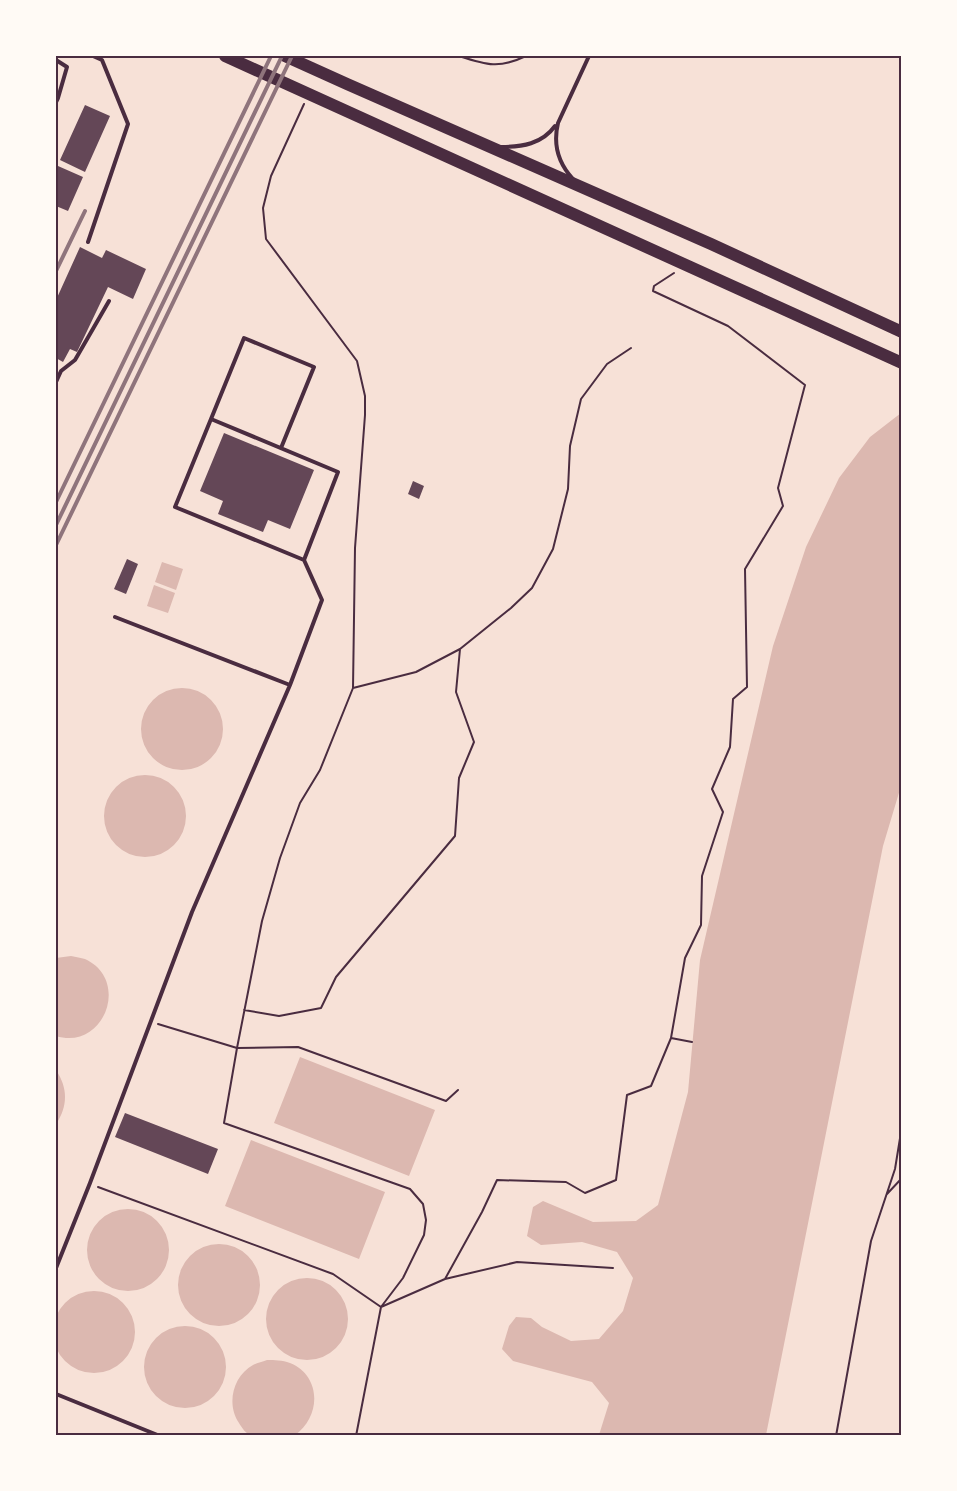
<svg xmlns="http://www.w3.org/2000/svg" width="957" height="1491" font-family="'DejaVu Sans',sans-serif">
	<rect width="100%" height="100%" fill="#f7e1d7"/>
	<path fill="#dcb8b0" d="M 901,413 L 901,786 L 883,846 L 766,1435 L 599,1435 L 609,1403 L 592,1382 L 513,1361 L 502,1349 L 509,1326 L 516,1317 L 531,1318 L 542,1327 L 571,1341 L 599,1339 L 623,1311 L 633,1278 L 617,1252 L 582,1242 L 541,1245 L 527,1236 L 533,1207 L 543,1201 L 593,1222 L 636,1221 L 658,1205 L 688,1092 L 700,960 L 773,646 L 806,547 L 839,478 L 870,437 Z
		M 162,562 L 183,569 L 176,590 L 155,582 Z
		M 154,585 L 175,593 L 168,613 L 147,606 Z
		M141 729a41 41 0 1 1 82 0a41 41 0 1 1-82 0Z
		M104 816a41 41 0 1 1 82 0a41 41 0 1 1-82 0Z
		M 71,956 C 76,957 81,958 85,959 C 131,980 104,1051 56,1036 L 56,958 Z
		M 300,1057 L 435,1110 L 409,1176 L 274,1123 Z
		M 56,1070 C 68,1088 68,1106 56,1124 Z
		M 251,1140 L 385,1192 L 359,1259 L 225,1206 Z
		M87 1250a41 41 0 1 1 82 0a41 41 0 1 1-82 0Z
		M178 1285a41 41 0 1 1 82 0a41 41 0 1 1-82 0Z
		M266 1319a41 41 0 1 1 82 0a41 41 0 1 1-82 0Z
		M53 1332a41 41 0 1 1 82 0a41 41 0 1 1-82 0Z
		M144 1367a41 41 0 1 1 82 0a41 41 0 1 1-82 0Z
		M 267,1360 C 275,1360 282,1360 290,1363 C 322,1376 321,1417 295,1435 C 286,1436 260,1438 252,1436 C 246,1434 242,1428 239,1423 C 226,1404 233,1376 253,1365 C 257,1363 262,1362 267,1360 Z"/>
	<path fill="#644757" d="M 85,105 L 110,116 L 85,172 L 60,160 Z
		M 58,166 L 83,177 L 68,211 L 56,206 L 56,170 Z
		M 80,247 L 102,258 L 106,250 L 146,269 L 133,299 L 108,287 L 77,352 L 70,349 L 63,362 L 56,358 L 56,300 Z
		M 224,433 L 314,470 L 290,529 L 268,520 L 263,532 L 218,514 L 223,501 L 200,491 Z
		M 413,481 L 424,486 L 419,499 L 408,494 Z
		M 127,559 L 138,564 L 126,594 L 114,589 Z
		M 125,1113 L 218,1149 L 208,1174 L 115,1137 Z"/>
	<g fill="none" stroke-linecap="round" stroke-linejoin="round">
		<path stroke="#4a2c40" stroke-width="2" d="M 459,56 C 487,65 499,69 526,56
			M 304,104 L 271,176 L 263,208 L 266,239 L 357,361 L 365,396 L 365,415 L 355,548 L 353,688
			M 244,1010 L 279,1016 L 321,1008 L 336,977 L 455,836 L 459,778 L 474,742 L 456,692 L 460,649
			M 158,1024 L 237,1048 L 298,1047 L 446,1101 L 458,1090
			M 671,1038 L 692,1042
			M 98,1187 L 333,1274 L 381,1307 L 445,1279 L 517,1262 L 613,1268
			M 887,1194 L 902,1178
			M 445,1279 L 482,1212 L 497,1180 L 566,1182 L 585,1193 L 616,1180 L 627,1095 L 651,1086 L 671,1038 L 685,958 L 701,925 L 702,876 L 723,812 L 712,789 L 730,747 L 733,699 L 747,687 L 745,569 L 783,506 L 778,488 L 805,385 L 728,326 L 653,291 L 654,286 L 674,273
			M 356,1436 L 381,1307 L 403,1278 L 424,1235 L 426,1220 L 423,1204 L 410,1189 L 224,1123 L 237,1048 L 262,921 L 280,858 L 300,803 L 320,770 L 353,688 L 416,672 L 460,649 L 511,608 L 532,588 L 553,549 L 568,489 L 570,446 L 581,399 L 607,364 L 631,348
			M 836,1436 L 871,1241 L 895,1169 L 902,1126"/>
		<path stroke="#4a2c40" stroke-width="4" d="M 56,60 L 67,67 L 58,98 L 56,102
			M 501,147 C 522,147 542,144 555,126
			M 573,179 C 558,163 553,144 558,123 L 589,56
			M 88,242 L 128,124 L 102,60 L 93,56
			M 56,382 L 61,371 L 75,360 L 109,301
			M 211,419 L 244,338 L 314,367 L 281,448
			M 115,617 L 290,685
			M 56,1268 L 90,1183 L 192,912 L 290,685 L 322,600 L 304,560 L 175,507 L 211,419 L 338,472 L 304,560
			M 56,1394 L 160,1436"/>
		<path stroke="#4a2c40" stroke-width="12" d="M 225,56 L 902,363
			M 285,56 L 347,84 L 711,244 L 902,332"/>
		<path stroke="#8f747c" stroke-width="4" d="M 56,271 L 85,211
			M 56,502 L 271,56
			M 56,525 L 282,56
			M 56,545 L 292,56"/>
	</g>
	<rect width="957" height="1491" fill="none" stroke="#fffaf5" stroke-width="114"/>
	<rect x="57" y="57" width="843" height="1377" fill="none" stroke="#4a2c40" stroke-width="2"/>
</svg>
